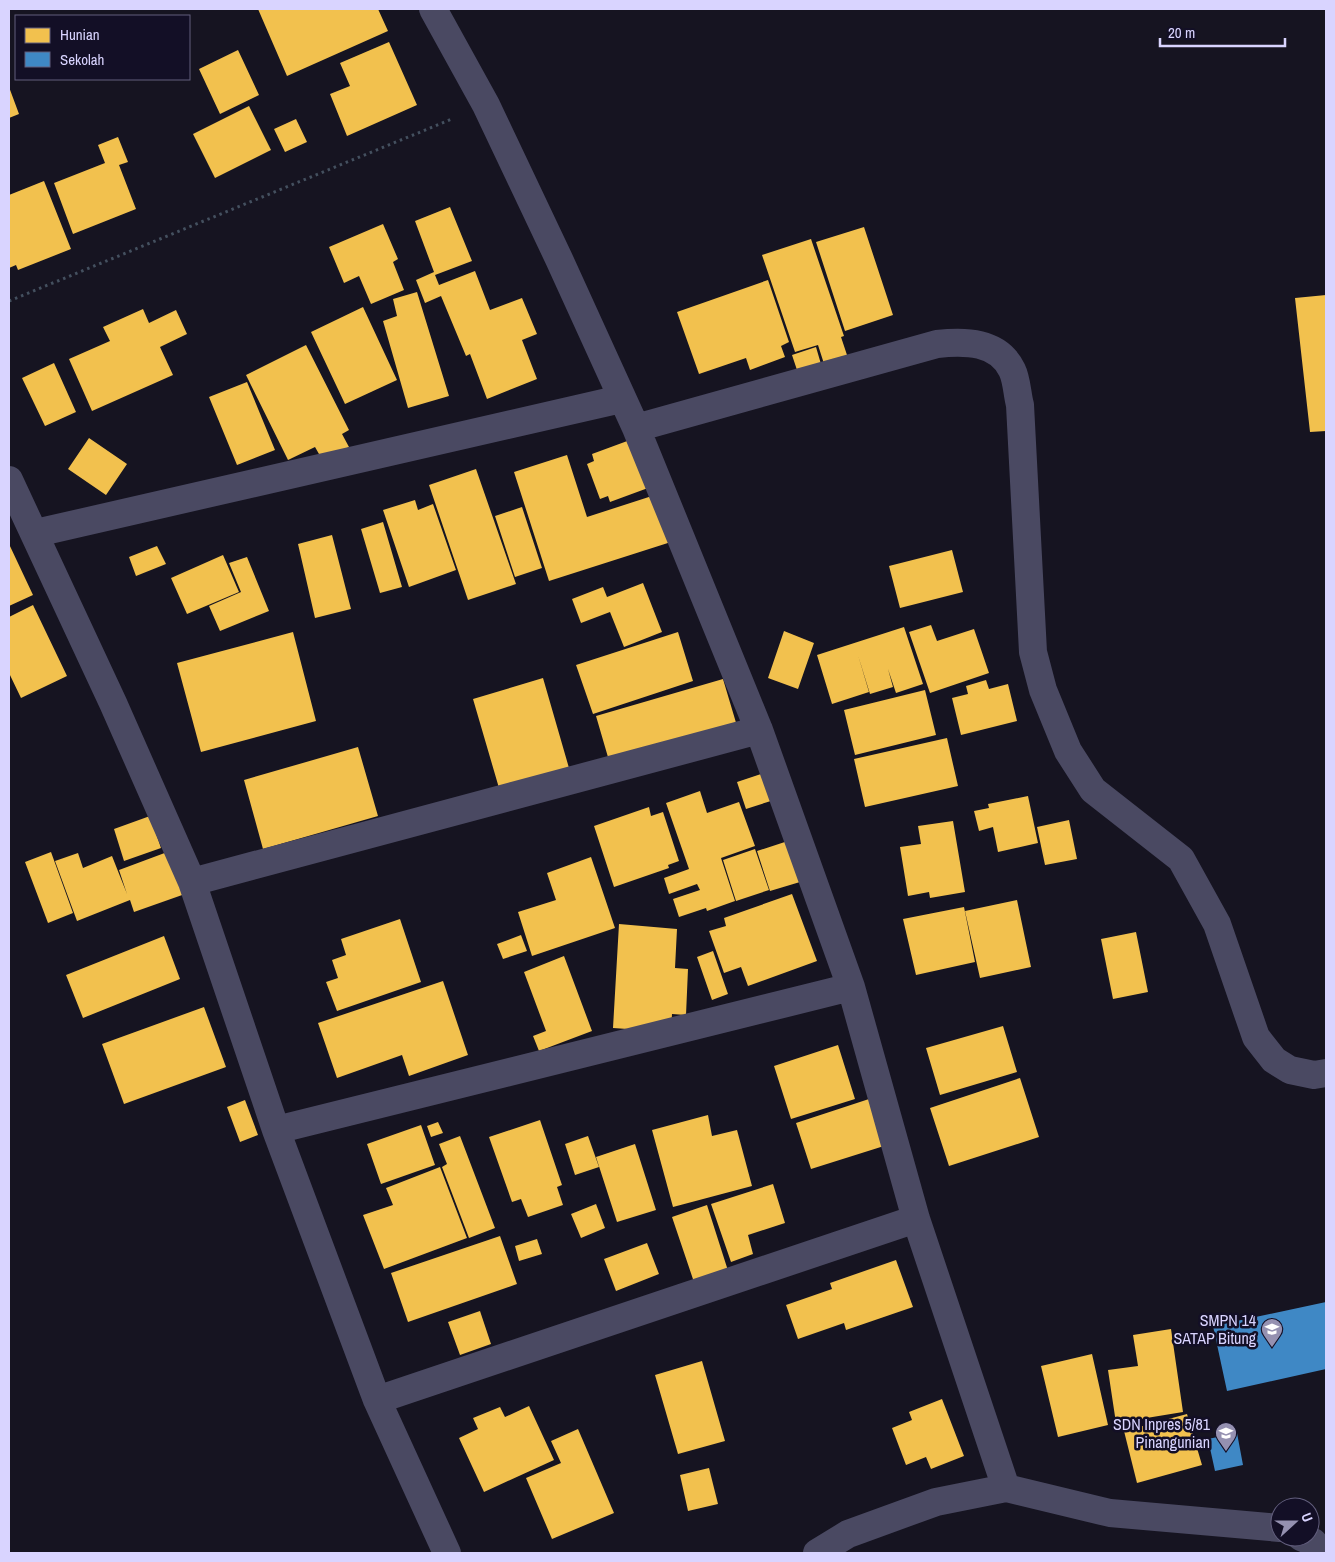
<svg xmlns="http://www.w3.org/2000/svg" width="1335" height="1562" font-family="'Archivo Narrow',sans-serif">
	<rect width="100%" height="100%" fill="#161421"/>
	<path fill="#f2c14e" d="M 258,9 L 378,9 L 388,31 L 287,76 Z
		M 389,42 L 417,105 L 347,136 L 330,94 L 350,86 L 340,63 Z
		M 238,50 L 259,95 L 220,114 L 199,69 Z
		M 9,87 L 19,114 L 9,118 Z
		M 249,106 L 271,150 L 215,178 L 193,134 Z
		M 296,119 L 307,142 L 285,152 L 274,129 Z
		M 118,137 L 128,162 L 119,165 L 136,209 L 73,234 L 54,183 L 105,163 L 98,145 Z
		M 44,181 L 71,249 L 18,270 L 16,265 L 9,268 L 9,195 Z
		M 450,207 L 472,261 L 435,275 L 439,285 L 475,271 L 490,310 L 522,298 L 537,334 L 522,340 L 537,379 L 487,399 L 470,354 L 466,356 L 441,296 L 425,303 L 416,280 L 434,272 L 415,221 Z
		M 383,224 L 398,259 L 393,262 L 404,290 L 371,304 L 359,276 L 344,283 L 329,247 Z
		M 864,227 L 893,315 L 845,331 L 816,242 Z
		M 811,239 L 844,336 L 841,337 L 849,361 L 826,370 L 818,345 L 795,352 L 762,255 Z
		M 768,280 L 789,342 L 781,346 L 785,357 L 750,370 L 746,358 L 699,374 L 677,312 Z
		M 417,292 L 449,396 L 408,408 L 383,321 L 397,316 L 393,299 Z
		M 1326,295 L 1326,431 L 1310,432 L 1295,298 Z
		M 363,307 L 397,380 L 345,404 L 311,332 Z
		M 143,309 L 149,323 L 176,310 L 187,334 L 160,347 L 173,375 L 92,411 L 69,359 L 110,341 L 103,327 Z
		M 306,345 L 349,430 L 342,434 L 349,447 L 323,461 L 315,447 L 288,460 L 246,375 Z
		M 816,347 L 823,371 L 800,379 L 792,355 Z
		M 54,363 L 76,412 L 45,426 L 22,378 Z
		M 247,382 L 275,450 L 237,465 L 209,397 Z
		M 89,438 L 127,464 L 106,495 L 68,469 Z
		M 630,440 L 648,488 L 610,502 L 608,496 L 600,499 L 587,464 L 594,461 L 592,454 Z
		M 567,455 L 587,517 L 655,495 L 671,542 L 549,581 L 514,472 Z
		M 476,469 L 516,584 L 468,600 L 429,485 Z
		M 415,500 L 418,510 L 433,504 L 456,570 L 409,587 L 383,510 Z
		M 522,507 L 542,568 L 515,577 L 495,516 Z
		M 383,522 L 402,587 L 380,593 L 361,529 Z
		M 332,535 L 351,609 L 315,618 L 298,544 Z
		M 9,544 L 33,595 L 9,606 Z
		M 157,546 L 166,564 L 136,576 L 129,557 Z
		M 952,550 L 963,592 L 900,608 L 889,566 Z
		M 223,555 L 239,592 L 187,614 L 171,578 Z
		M 247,557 L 269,611 L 220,631 L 209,606 L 241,592 L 229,563 Z
		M 643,583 L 662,632 L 624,647 L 610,612 L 581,623 L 572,599 L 603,587 L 607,597 Z
		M 33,605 L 67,676 L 21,698 L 9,673 L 9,617 Z
		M 931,625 L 937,641 L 974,629 L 989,673 L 930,693 L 909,632 Z
		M 904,627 L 923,684 L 896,693 L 888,669 L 893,687 L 870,694 L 858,655 L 869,692 L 832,704 L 817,655 Z
		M 784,631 L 814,643 L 798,689 L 768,678 Z
		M 293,632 L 316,721 L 201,752 L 177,663 Z
		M 678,632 L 693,681 L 593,714 L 576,665 Z
		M 543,678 L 569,768 L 499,788 L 473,699 Z
		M 723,679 L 737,726 L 610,764 L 596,716 Z
		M 986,680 L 989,689 L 1008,684 L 1017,721 L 961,735 L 952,698 L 968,694 L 966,686 Z
		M 925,690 L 936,735 L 855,755 L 844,710 Z
		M 947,738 L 958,786 L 865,807 L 854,759 Z
		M 358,747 L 378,816 L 263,849 L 244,780 Z
		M 764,773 L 774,800 L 746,809 L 737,782 Z
		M 700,791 L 707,813 L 739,802 L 755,846 L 721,858 L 735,901 L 707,911 L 706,908 L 679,917 L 673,899 L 700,890 L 697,884 L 669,894 L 664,878 L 689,869 L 666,803 Z
		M 1028,796 L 1038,843 L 998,852 L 993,827 L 979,831 L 974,811 L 989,808 L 988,804 Z
		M 649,807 L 651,816 L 663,812 L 679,861 L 668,865 L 669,868 L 614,887 L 594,826 Z
		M 150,816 L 161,848 L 124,861 L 114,829 Z
		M 1069,820 L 1077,859 L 1045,865 L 1037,827 Z
		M 953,821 L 965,892 L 930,898 L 929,892 L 908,896 L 900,847 L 921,844 L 918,826 Z
		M 797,838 L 810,879 L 770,891 L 757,851 Z
		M 755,849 L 769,890 L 736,901 L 723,860 Z
		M 170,851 L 185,894 L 134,912 L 130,900 L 77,921 L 55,861 L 78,853 L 83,868 L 112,856 L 127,894 L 119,870 Z
		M 51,852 L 73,913 L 48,923 L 25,862 Z
		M 591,857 L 615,928 L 532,956 L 518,912 L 556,900 L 547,873 Z
		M 792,894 L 817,961 L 748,986 L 741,967 L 724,973 L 709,931 L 726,926 L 724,918 Z
		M 1017,900 L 1031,967 L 980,978 L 965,911 Z
		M 964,907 L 975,962 L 916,975 L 903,919 Z
		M 400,919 L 421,982 L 337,1011 L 326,982 L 338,978 L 332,960 L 346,955 L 341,939 Z
		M 619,924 L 677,929 L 675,968 L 688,969 L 686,1015 L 672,1014 L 671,1032 L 613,1028 Z
		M 1136,932 L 1148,992 L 1113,999 L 1101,939 Z
		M 521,935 L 527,951 L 503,959 L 497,944 Z
		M 164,936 L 180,979 L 83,1018 L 66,975 Z
		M 713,951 L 728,994 L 712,1000 L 697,957 Z
		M 564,956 L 592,1031 L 539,1051 L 533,1036 L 546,1031 L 524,972 Z
		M 443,981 L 468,1055 L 409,1076 L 402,1055 L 337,1078 L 318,1023 Z
		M 204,1007 L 226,1067 L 124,1104 L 102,1044 Z
		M 1003,1026 L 1017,1072 L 940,1095 L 926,1048 Z
		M 838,1045 L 855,1099 L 791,1119 L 774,1066 Z
		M 1020,1078 L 1039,1137 L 949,1166 L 930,1108 Z
		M 869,1099 L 884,1146 L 811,1169 L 796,1123 Z
		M 245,1100 L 258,1135 L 240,1142 L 227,1107 Z
		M 708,1115 L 712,1136 L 737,1130 L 752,1186 L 673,1207 L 652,1130 Z
		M 540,1120 L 562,1185 L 557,1187 L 563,1205 L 528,1217 L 521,1199 L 512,1202 L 489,1137 Z
		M 438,1122 L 443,1133 L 431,1137 L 427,1126 Z
		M 421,1125 L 435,1165 L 381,1184 L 367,1144 Z
		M 460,1136 L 495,1228 L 469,1238 L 442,1167 L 447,1164 L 439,1144 Z
		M 588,1136 L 599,1167 L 575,1175 L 565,1144 Z
		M 635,1144 L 656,1210 L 617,1222 L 596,1157 Z
		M 440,1167 L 467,1238 L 384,1269 L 363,1215 L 393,1205 L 386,1188 Z
		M 773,1184 L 785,1223 L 748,1235 L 753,1254 L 731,1262 L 711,1204 Z
		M 596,1204 L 605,1228 L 581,1238 L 571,1214 Z
		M 707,1205 L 731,1280 L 697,1291 L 672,1217 Z
		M 500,1236 L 517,1284 L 408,1322 L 391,1273 Z
		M 537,1239 L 542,1254 L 519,1261 L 515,1246 Z
		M 647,1243 L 659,1274 L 616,1291 L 604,1259 Z
		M 896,1260 L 913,1307 L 846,1330 L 844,1323 L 798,1339 L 786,1305 L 832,1289 L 830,1283 Z
		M 480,1311 L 491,1344 L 460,1355 L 448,1322 Z
		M 1171,1329 L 1183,1412 L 1116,1423 L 1108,1370 L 1138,1366 L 1133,1335 Z
		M 1092,1354 L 1108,1425 L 1058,1437 L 1041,1366 Z
		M 702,1361 L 725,1441 L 678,1454 L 655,1375 Z
		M 942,1399 L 964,1456 L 931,1469 L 926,1457 L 906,1465 L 892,1428 L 912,1420 L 909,1412 Z
		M 529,1406 L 554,1460 L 484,1492 L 459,1438 L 478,1429 L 473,1418 L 500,1407 L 505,1417 Z
		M 1187,1414 L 1202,1465 L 1137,1483 L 1124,1431 Z
		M 578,1429 L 614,1513 L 552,1539 L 526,1478 L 561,1463 L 551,1441 Z
		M 709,1468 L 718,1504 L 688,1511 L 680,1475 Z"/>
	<path fill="#3f88c5" d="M 1326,1302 L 1326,1369 L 1227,1391 L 1213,1326 Z
		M 1237,1433 L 1243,1465 L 1215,1471 L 1208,1439 Z"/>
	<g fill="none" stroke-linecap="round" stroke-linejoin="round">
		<path stroke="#44505f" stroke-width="3" stroke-dasharray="2.5 4" stroke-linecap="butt" d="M 9,301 L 452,119"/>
		<path stroke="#4a4962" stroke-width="28" d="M 433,9 L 486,105 L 559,259 L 636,428 L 759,730 L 851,987 L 916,1219 L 1006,1488
			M 636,428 L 937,344 C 965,341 998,341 1012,370 C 1017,380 1017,394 1020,405 L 1033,652 L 1043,690 L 1068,751 L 1093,790 L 1181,859 L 1217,924 L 1256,1037 L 1274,1060 L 1290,1070 L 1314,1075 L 1326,1073
			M 9,480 L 113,703 L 192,882 L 276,1130 L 377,1400 L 447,1553
			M 36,533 L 621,399
			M 192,882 L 759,730
			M 276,1130 L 851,987
			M 377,1400 L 916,1219
			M 1301,1537 L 1313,1542 L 1323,1553
			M 817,1553 L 848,1534 L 936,1502 L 1006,1488 L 1110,1513 L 1280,1528"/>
	</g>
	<defs>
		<g id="school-pin" transform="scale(1.125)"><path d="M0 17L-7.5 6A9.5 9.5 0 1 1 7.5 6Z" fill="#9591b1" stroke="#130f26"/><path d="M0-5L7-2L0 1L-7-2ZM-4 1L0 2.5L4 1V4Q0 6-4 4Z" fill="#fff"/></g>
	</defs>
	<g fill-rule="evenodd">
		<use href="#school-pin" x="1272" y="1329"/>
		<use href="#school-pin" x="1226" y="1433"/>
	</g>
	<g text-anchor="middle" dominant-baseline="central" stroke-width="5" stroke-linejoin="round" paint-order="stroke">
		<g font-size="16" fill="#d9d4ff" stroke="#130f26" text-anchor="end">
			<text x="1256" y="1320">SMPN 14<tspan x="1256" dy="18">SATAP Bitung</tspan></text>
			<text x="1210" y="1424">SDN Inpres 5/81<tspan x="1210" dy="18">Pinangunian</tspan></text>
		</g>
	</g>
	<rect width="1335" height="1562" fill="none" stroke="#d9d4ff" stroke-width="20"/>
	<rect x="15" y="15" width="175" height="65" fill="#130f26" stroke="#625e7d"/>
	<rect x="25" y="28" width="25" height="15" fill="#f2c14e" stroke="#625e7d"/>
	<text x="60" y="40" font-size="15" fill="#d9d4ff">Hunian</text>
	<rect x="25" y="52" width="25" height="15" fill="#3f88c5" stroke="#625e7d"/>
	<text x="60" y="65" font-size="15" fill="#d9d4ff">Sekolah</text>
	<g transform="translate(1295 1522) rotate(69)"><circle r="24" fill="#130f26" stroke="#625e7d"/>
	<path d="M0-4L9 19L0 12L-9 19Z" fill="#9591b1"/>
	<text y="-8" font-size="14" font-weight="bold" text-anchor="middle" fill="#d9d4ff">U</text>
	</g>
	<path d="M1160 38v8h125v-8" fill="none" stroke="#d9d4ff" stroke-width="2.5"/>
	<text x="1168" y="38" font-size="15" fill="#d9d4ff" stroke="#130f26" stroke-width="4" paint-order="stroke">20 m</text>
</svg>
